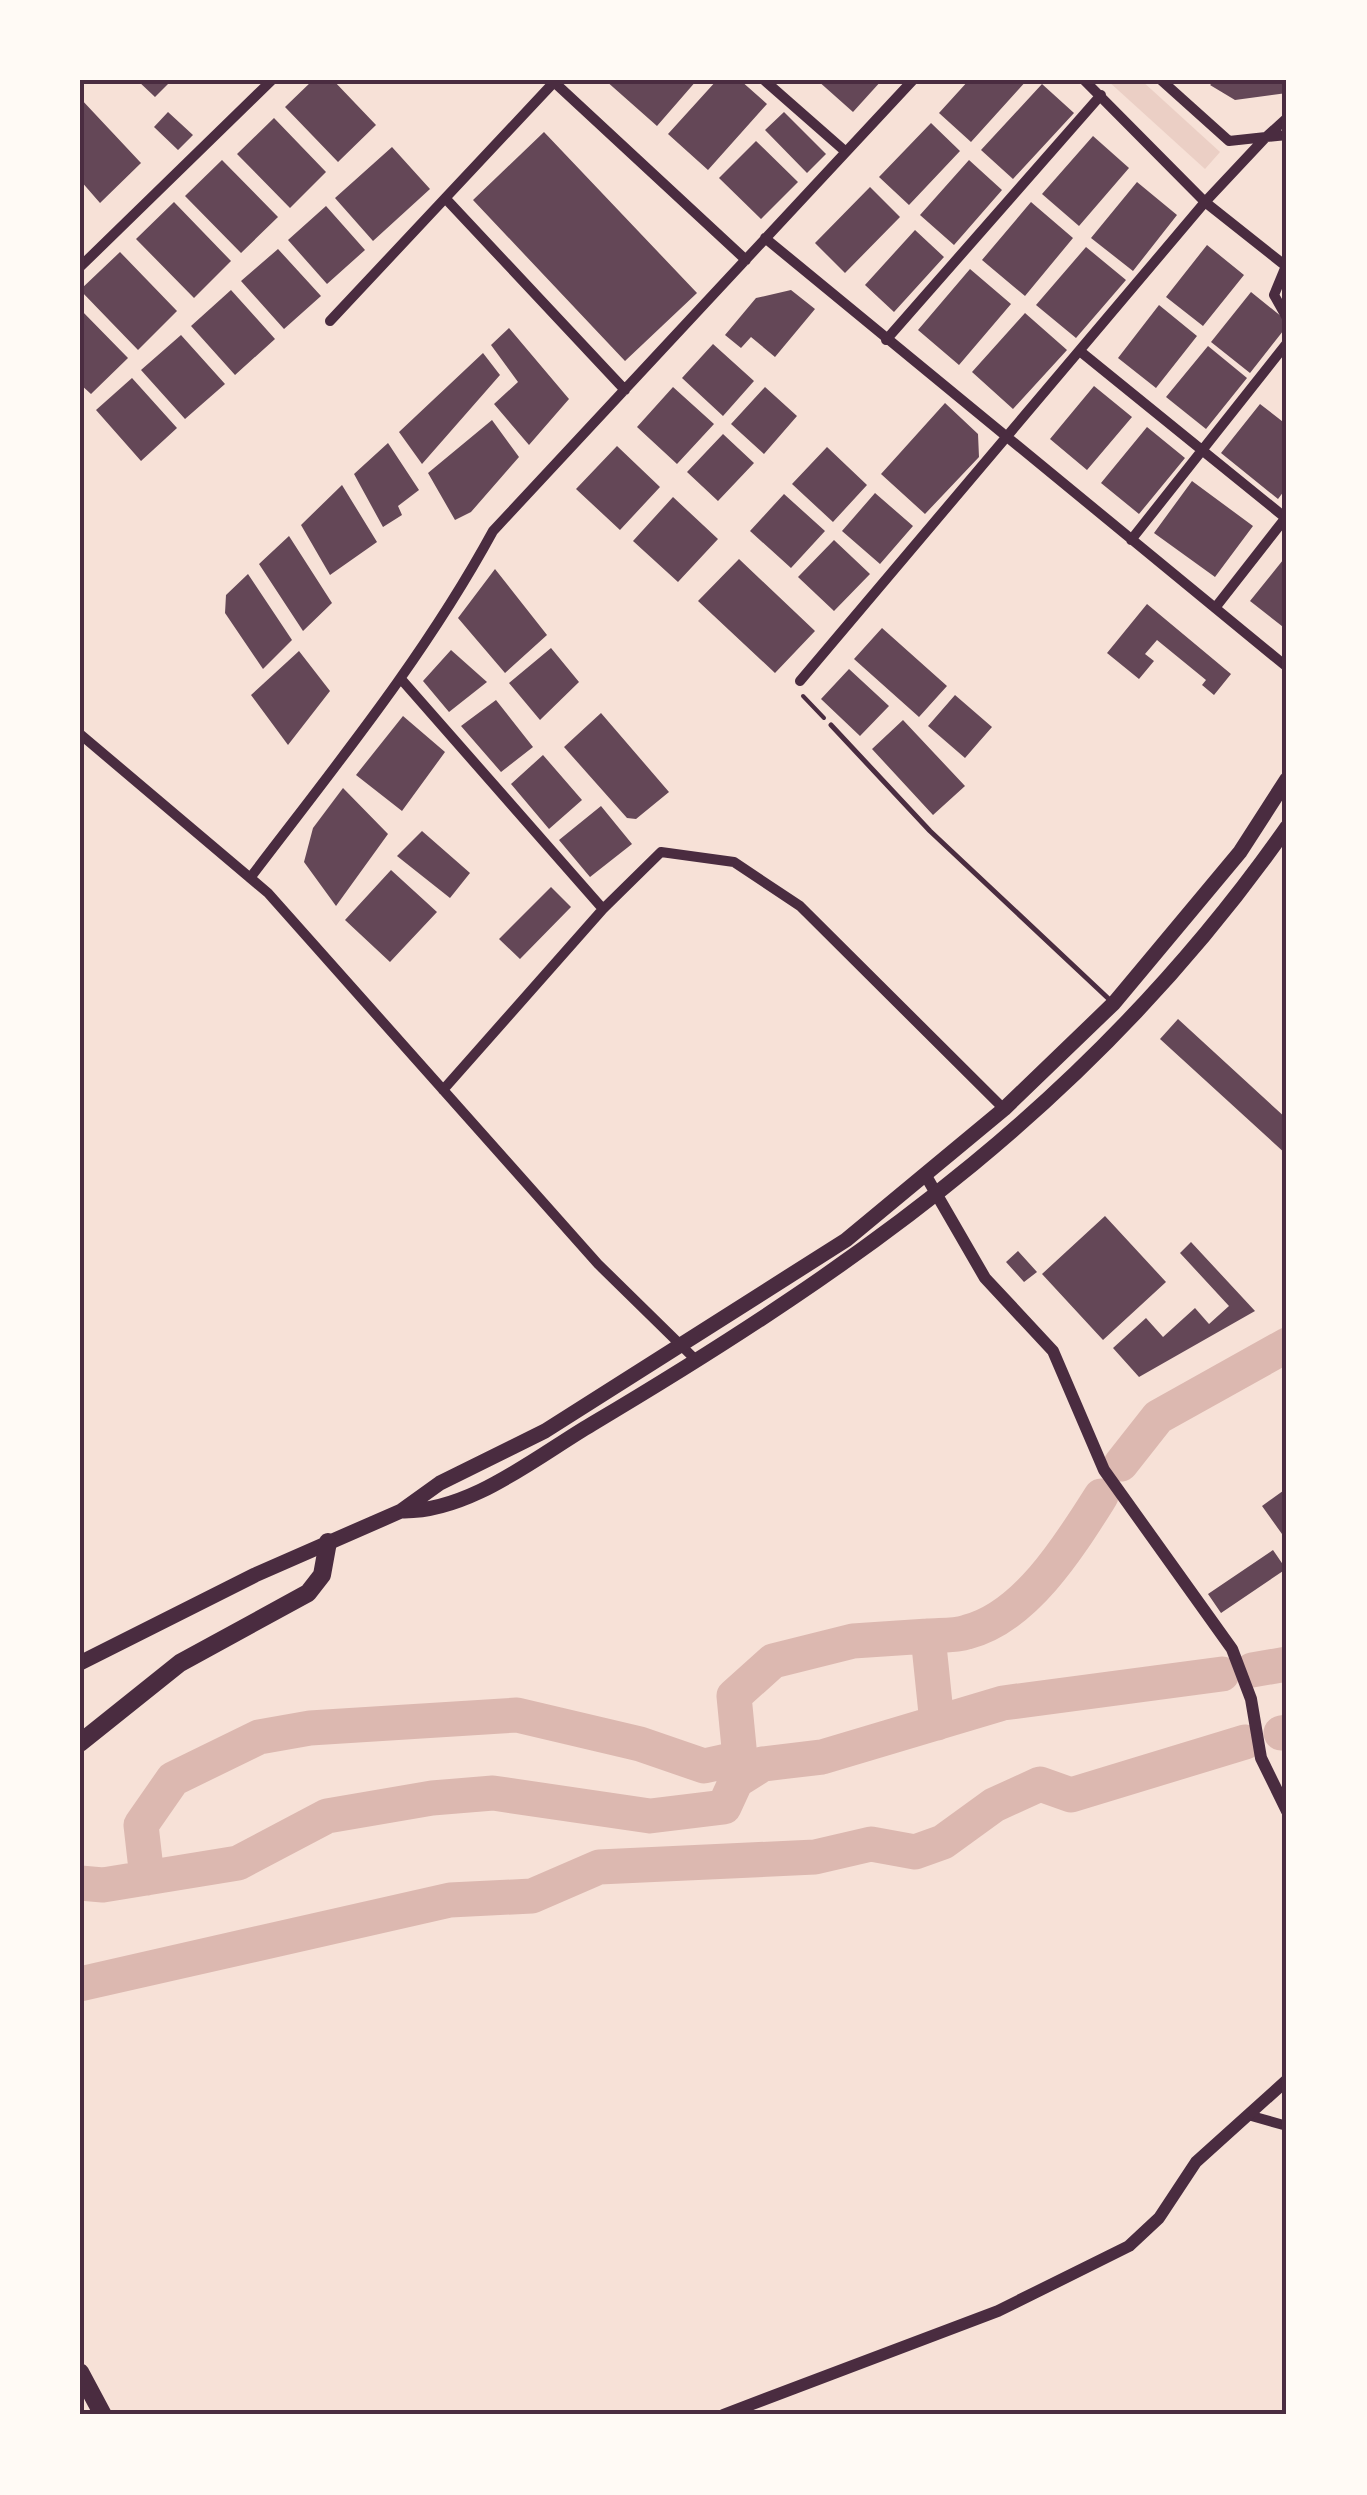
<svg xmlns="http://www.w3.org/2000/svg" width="1367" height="2495" font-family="Commissioner,sans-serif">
	<rect width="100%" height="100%" fill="#f7e1d7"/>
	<path fill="#ebcfc5" d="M 1107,80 L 1141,80 L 1220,152 L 1205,169 Z"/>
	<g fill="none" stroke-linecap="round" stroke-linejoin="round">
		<path stroke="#dcb8b0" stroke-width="35" d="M 1121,1464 L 1158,1417 L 1287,1345
			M 928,1636 C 940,1635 955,1636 967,1632 C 1026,1617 1070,1545 1101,1496
			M 1252,1670 L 1287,1664
			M 1281,1733 L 1287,1732
			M 147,1878 L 141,1825 L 173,1779 L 259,1737 L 310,1728 L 517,1715 L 640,1744 L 704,1766 L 740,1758 L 734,1696 L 773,1661 L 853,1641 L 928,1636 L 937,1723
			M 80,1883 L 103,1885 L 238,1863 L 327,1816 L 432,1798 L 493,1793 L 650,1816 L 724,1807 L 736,1781 L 763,1764 L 822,1757 L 1003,1703 L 1222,1674
			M 80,1984 L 450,1900 L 532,1896 L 599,1867 L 815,1857 L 871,1844 L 915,1852 L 943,1842 L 994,1805 L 1040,1784 L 1071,1795 L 1245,1742"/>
	</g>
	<path fill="#644757" d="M 137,80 L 172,80 L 155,97 Z
		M 313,80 L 333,80 L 376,125 L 338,162 L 285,107 Z
		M 605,80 L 697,80 L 657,126 Z
		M 717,80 L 740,80 L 767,104 L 708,170 L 668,134 Z
		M 817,80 L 882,80 L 853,112 Z
		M 969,80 L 1027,80 L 971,142 L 939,113 Z
		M 1215,80 L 1287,80 L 1287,93 L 1235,100 L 1210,85 Z
		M 1042,84 L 1074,113 L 1013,179 L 981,150 Z
		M 80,98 L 141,163 L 100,203 L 80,180 Z
		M 168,112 L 193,135 L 178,150 L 154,127 Z
		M 784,112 L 826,154 L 807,173 L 765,130 Z
		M 274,118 L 326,172 L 290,208 L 237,154 Z
		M 931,123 L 960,151 L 909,205 L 879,177 Z
		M 544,132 L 697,293 L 625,361 L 473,200 Z
		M 1093,136 L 1129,168 L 1079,226 L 1042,194 Z
		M 756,141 L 798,182 L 761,219 L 719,178 Z
		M 392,147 L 430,189 L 373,241 L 335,198 Z
		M 222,160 L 278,217 L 241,253 L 185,196 Z
		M 969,160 L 1002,190 L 954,245 L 920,215 Z
		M 1137,182 L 1177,215 L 1133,271 L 1091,238 Z
		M 870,187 L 900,217 L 845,273 L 815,243 Z
		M 174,202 L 231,261 L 194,298 L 136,239 Z
		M 1031,202 L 1073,238 L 1025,296 L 982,260 Z
		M 326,206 L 365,250 L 327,284 L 288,240 Z
		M 915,230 L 944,257 L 894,312 L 865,285 Z
		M 1207,245 L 1244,275 L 1203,326 L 1166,297 Z
		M 1086,247 L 1126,280 L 1076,338 L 1036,305 Z
		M 278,249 L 321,296 L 284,329 L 241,281 Z
		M 120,252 L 177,311 L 138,350 L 80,290 Z
		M 970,269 L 1011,304 L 959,365 L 918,330 Z
		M 231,290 L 275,339 L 235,375 L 191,326 Z
		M 791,290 L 815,309 L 775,357 L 751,337 L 741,348 L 725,335 L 756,298 Z
		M 1251,292 L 1287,321 L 1287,326 L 1250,373 L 1211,342 Z
		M 1159,305 L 1197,336 L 1156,388 L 1118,358 Z
		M 80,309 L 128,358 L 91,394 L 80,384 Z
		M 1025,313 L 1067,350 L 1013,409 L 972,372 Z
		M 509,328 L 569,399 L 529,445 L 494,404 L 518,382 L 491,345 Z
		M 181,335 L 225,384 L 185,419 L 141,370 Z
		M 713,344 L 754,381 L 723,416 L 682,378 Z
		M 1208,346 L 1247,378 L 1206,429 L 1166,397 Z
		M 483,353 L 500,375 L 422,464 L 399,432 Z
		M 132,378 L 177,428 L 141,461 L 96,410 Z
		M 1094,386 L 1132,417 L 1087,470 L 1050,439 Z
		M 673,387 L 714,424 L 677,464 L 637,427 Z
		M 765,387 L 797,416 L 764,454 L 731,424 Z
		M 945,403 L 978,434 L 979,457 L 925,514 L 881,474 Z
		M 1260,404 L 1287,425 L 1287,487 L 1278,499 L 1221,453 Z
		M 492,420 L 519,457 L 471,512 L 455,520 L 428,473 Z
		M 1147,427 L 1185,458 L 1139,514 L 1101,483 Z
		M 723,434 L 754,463 L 718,501 L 687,472 Z
		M 388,443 L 419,490 L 398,506 L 402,515 L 383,527 L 354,474 Z
		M 617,446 L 660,487 L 620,530 L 576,489 Z
		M 827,447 L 867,485 L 833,522 L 792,484 Z
		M 1192,481 L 1253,526 L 1215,577 L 1154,533 Z
		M 342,485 L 377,542 L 330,575 L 301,525 Z
		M 875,493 L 913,526 L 880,564 L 842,531 Z
		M 784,494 L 825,531 L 791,568 L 750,531 Z
		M 673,497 L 718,539 L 678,582 L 633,541 Z
		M 289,536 L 332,603 L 303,631 L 259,564 Z
		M 834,540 L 870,574 L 834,611 L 798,577 Z
		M 1287,555 L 1287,630 L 1250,601 Z
		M 739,559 L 815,631 L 775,673 L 698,601 Z
		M 495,569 L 547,635 L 505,673 L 458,618 Z
		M 248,574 L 292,640 L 263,669 L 225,613 L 226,595 Z
		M 1147,604 L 1231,674 L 1214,695 L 1202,685 L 1206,680 L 1157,640 L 1145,654 L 1154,661 L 1139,679 L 1107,653 Z
		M 882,628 L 947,686 L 919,717 L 854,659 Z
		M 551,648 L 579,682 L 540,720 L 509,683 Z
		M 451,650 L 487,682 L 449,712 L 423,681 Z
		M 299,651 L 330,691 L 288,745 L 251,695 Z
		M 849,669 L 889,706 L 860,736 L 821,699 Z
		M 955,695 L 992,727 L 965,758 L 928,726 Z
		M 496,700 L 533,747 L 501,772 L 461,726 Z
		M 601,713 L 669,792 L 636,819 L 627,818 L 564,747 Z
		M 403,716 L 445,752 L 402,811 L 356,775 Z
		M 903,720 L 965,786 L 933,815 L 872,749 Z
		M 543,755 L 582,800 L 549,829 L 511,784 Z
		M 343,788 L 388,834 L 336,906 L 304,862 L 313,828 Z
		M 601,806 L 632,844 L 590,877 L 559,840 Z
		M 422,831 L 470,873 L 450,898 L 397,856 Z
		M 391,870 L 437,912 L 390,962 L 345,920 Z
		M 551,887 L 571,907 L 520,959 L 499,939 Z
		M 1178,1019 L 1287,1119 L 1287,1155 L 1160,1039 Z
		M 1105,1216 L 1166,1282 L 1103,1340 L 1042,1274 Z
		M 1191,1242 L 1255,1311 L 1139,1377 L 1113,1348 L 1146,1318 L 1163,1337 L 1195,1308 L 1209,1324 L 1229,1306 L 1180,1253 Z
		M 1018,1251 L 1037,1272 L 1024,1282 L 1006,1262 Z
		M 1287,1488 L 1287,1541 L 1262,1506 Z
		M 1273,1550 L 1286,1569 L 1221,1613 L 1208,1594 Z"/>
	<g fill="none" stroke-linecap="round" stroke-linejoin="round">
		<path stroke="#4a2c40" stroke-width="4" d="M 803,696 L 824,718"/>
		<path stroke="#4a2c40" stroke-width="5" d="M 831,725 L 930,831 L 1111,1001"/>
		<path stroke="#4a2c40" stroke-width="10" d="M 764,80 L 846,152
			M 1084,80 L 1205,202 L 1287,267
			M 1161,80 L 1229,141 L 1266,137 L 1287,118
			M 554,82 L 746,260
			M 446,199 L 625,390
			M 765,238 L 1287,667
			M 1286,266 L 1274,295 L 1287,318
			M 80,267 L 272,80
			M 330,321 L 556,80
			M 886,340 L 1101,95
			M 1081,352 L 1287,519
			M 1131,540 L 1287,343
			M 1215,608 L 1287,516
			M 401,679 L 603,909 L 443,1090
			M 800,681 L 1205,202 L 1266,137 L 1287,135
			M 80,734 L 268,893 L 598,1264 L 697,1361
			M 250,878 C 336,765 425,656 493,531 L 913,80
			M 603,909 L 661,852 L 734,862 L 800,906 L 1004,1109
			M 1248,2115 L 1287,2126"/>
		<path stroke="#4a2c40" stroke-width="12" d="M 926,1176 L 985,1278 L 1053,1351 L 1104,1470 L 1232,1649 L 1251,1699 L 1261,1758 L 1287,1811
			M 723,2415 L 998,2311 L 1129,2246 L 1159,2218 L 1196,2162 L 1287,2080"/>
		<path stroke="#4a2c40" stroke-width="15" d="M 401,1511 C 469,1513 536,1457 592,1424 C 868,1260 1100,1094 1287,827
			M 80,1663 L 255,1575 L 401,1511 L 440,1483 L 545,1431 L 846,1240 L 1004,1109 L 1114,1003 L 1240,852 L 1287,779"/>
		<path stroke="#4a2c40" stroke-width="18" d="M 80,1743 L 180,1663 L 308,1593 L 322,1575 L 328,1542
			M 80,2372 L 103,2415"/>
	</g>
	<rect width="1367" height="2495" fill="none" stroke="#fffaf5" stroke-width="165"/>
	<rect x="82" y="82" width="1202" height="2330" fill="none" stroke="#4a2c40" stroke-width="4"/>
</svg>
